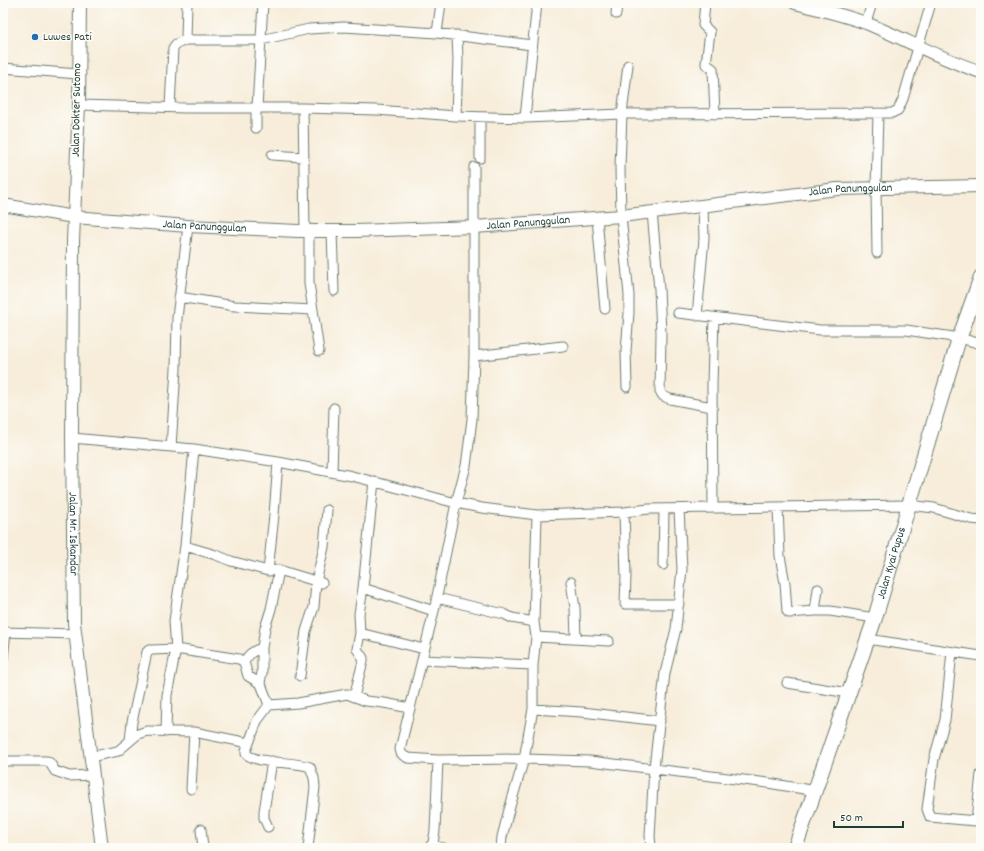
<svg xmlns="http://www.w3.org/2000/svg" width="984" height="851" font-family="Dekko,sans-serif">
	<rect width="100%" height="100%" fill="#fdfcf7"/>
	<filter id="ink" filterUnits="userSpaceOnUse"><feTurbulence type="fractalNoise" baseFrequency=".025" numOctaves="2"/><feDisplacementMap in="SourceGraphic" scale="8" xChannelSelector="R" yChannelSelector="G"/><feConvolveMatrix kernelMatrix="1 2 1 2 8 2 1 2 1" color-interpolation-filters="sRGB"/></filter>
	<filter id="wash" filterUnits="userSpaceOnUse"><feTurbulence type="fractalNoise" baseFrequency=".012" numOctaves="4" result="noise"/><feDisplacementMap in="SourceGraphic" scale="16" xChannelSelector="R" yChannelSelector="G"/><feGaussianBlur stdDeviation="0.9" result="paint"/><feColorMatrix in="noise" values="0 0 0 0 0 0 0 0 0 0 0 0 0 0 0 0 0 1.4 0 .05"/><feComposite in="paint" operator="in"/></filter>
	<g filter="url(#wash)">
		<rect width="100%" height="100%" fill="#f7edda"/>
	</g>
	<g filter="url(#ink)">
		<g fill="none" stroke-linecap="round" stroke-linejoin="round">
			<g stroke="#6b7b6e" stroke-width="11">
				<path id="street" d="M 705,3 L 703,25 L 710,32 L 706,64 L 713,69 L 715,114
					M 616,14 L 617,3
					M 866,23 L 872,3
					M 437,33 L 441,3
					M 186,40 L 187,3
					M 3,68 L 78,74
					M 79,105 L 186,108 L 303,108 L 376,110 L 456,116 L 525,118 L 622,114 L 892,113 L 898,110 L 903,99 L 931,3
					M 170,107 L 173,48 L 176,44 L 186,40 L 261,40 L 309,29 L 344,27 L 437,33 L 532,45
					M 256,108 L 256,128
					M 257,108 L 263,3
					M 303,108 L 305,231
					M 456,116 L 458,60 L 457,35
					M 480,117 L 480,158
					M 525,118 L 537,3
					M 272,155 L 303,157
					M 474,167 L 474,356 L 472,419 L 469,443 L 466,466 L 456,503 L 434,611 L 400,749 L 401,753 L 404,756 L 408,758 L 438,760 L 524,759 L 590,761 L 768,783 L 816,791
					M 652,212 L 659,289 L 661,333 L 660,391 L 663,396 L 670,399 L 712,407
					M 597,218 L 605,309
					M 309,231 L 309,283 L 319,351
					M 332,231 L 334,291
					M 877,253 L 876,188 L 878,113
					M 179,297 L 235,306 L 313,310
					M 678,313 L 820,330 L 906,330 L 960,338 L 981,344
					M 697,316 L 704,239 L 703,205
					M 474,356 L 563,346
					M 627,387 L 626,351 L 629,313 L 629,295 L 621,216 L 620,167 L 622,114 L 628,65
					M 72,438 L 194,449 L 278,462 L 352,476 L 456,503 L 482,508 L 537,515 L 624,512 L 649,509 L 909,505 L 934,508 L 971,519 L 981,520
					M 171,447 L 176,369 L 177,318 L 188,226
					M 194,449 L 185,546 L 174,621 L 176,649 L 239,659 L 244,662 L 248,676 L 261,684 L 269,705
					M 332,472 L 334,408
					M 778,507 L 780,556 L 785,583 L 787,611 L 789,613 L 815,611
					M 713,508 L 712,384 L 714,318
					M 624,512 L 626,576 L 625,604 L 679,604
					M 185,546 L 216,555 L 231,561 L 268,571 L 279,570 L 322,583
					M 663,565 L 664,509
					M 268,571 L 274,515 L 278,462
					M 571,582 L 575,608 L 576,639
					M 363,588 L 434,611
					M 818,589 L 815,611 L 830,611 L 875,618
					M 437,598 L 504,614 L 512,618 L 534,622
					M 3,632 L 75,634
					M 360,633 L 424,649
					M 536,637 L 609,641
					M 867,639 L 981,656
					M 952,652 L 945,720 L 934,759 L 927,809 L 930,817 L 976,821 L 981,774
					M 3,658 L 6,632
					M 422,660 L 533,665
					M 244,662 C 248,654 254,650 262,648
					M 300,676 L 306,631 L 314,607 L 316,582 L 324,547 L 327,510
					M 260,682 L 262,673 L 262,648 L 265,628 L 271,609 L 279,570
					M 787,683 L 849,693
					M 354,697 L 363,661 L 363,658 L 357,649 L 360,633 L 359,614 L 363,588 L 374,481
					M 533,709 L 582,712 L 660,721
					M 130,740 L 132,722 L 147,652 L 149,650 L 152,650 L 176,649 L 167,695 L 166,732
					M 249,743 L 257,721 L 269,705 L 298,703 L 347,694 L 366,701 L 384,703 L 410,708
					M 90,757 L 118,751 L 138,734 L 147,731 L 194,732 L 249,743 L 246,751 L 246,754 C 257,764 294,761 310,767 L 314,778 L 315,787 L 308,848
					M 3,761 L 47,761 L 50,763 L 55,771 L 69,776 L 93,775
					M 191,789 L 194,732
					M 268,827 L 264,818 L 264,811 L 272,761
					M 201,829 L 203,848
					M 431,845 L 444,848
					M 429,848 L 433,843 L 435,831 L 438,760
					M 501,848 L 502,837 L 509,810 L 524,759 L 533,709 L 533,665 L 536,637 L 534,622 L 537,515
					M 651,848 L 650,836 L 654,768 L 665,673 L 676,629 L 682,569 L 679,509"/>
			</g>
			<g stroke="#6b7b6e" stroke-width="14">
				<g id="secondary">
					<path id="s1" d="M 80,3 L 79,105 L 73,241 L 72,438 L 74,623 L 102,848"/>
					<path d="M 795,3 C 819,9 843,15 866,23 C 905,39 941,59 981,72"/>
					<path id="s2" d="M 3,205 L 74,217 L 188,226 L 298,231 L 356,231 L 474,227 L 621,216 L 837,189 L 981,186"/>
				</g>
			</g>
			<g stroke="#6b7b6e" stroke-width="16">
				<g id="primary">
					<path id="s3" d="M 795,848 L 875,618 L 958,342 L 981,277"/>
				</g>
			</g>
			<use href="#street" stroke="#fff" stroke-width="9"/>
			<use href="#secondary" stroke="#fff" stroke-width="12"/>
			<use href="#primary" stroke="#fff" stroke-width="14"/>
		</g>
	</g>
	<circle fill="#1f6fb2" stroke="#fdfcf7" stroke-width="1.5" cx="35" cy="37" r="4"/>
	<g text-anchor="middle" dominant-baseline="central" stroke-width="3" stroke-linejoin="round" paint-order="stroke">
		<g font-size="12" fill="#1f3d34" stroke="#fdfcf7" text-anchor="start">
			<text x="43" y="37">Luwes Pati</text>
		</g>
		<g font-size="12" fill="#1f3d34" stroke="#fdfcf7">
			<text transform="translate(77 110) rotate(-89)">Jalan Dokter Sutomo</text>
			<text stroke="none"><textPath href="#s2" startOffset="851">Jalan Panunggulan</textPath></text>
			<text stroke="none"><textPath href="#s2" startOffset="527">Jalan Panunggulan</textPath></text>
			<text stroke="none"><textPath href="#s2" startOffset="203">Jalan Panunggulan</textPath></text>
			<text stroke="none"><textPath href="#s1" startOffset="531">Jalan Mr. Iskandar</textPath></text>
			<text stroke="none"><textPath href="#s3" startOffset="301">Jalan Kyai Pupus</textPath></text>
		</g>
	</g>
	<rect width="984" height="851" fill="none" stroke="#fdfcf7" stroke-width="16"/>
	<path d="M834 821v6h69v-6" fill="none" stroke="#1f3d34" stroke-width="2"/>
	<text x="840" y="821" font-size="12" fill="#1f3d34" stroke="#fdfcf7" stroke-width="3" paint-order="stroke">50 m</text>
</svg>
